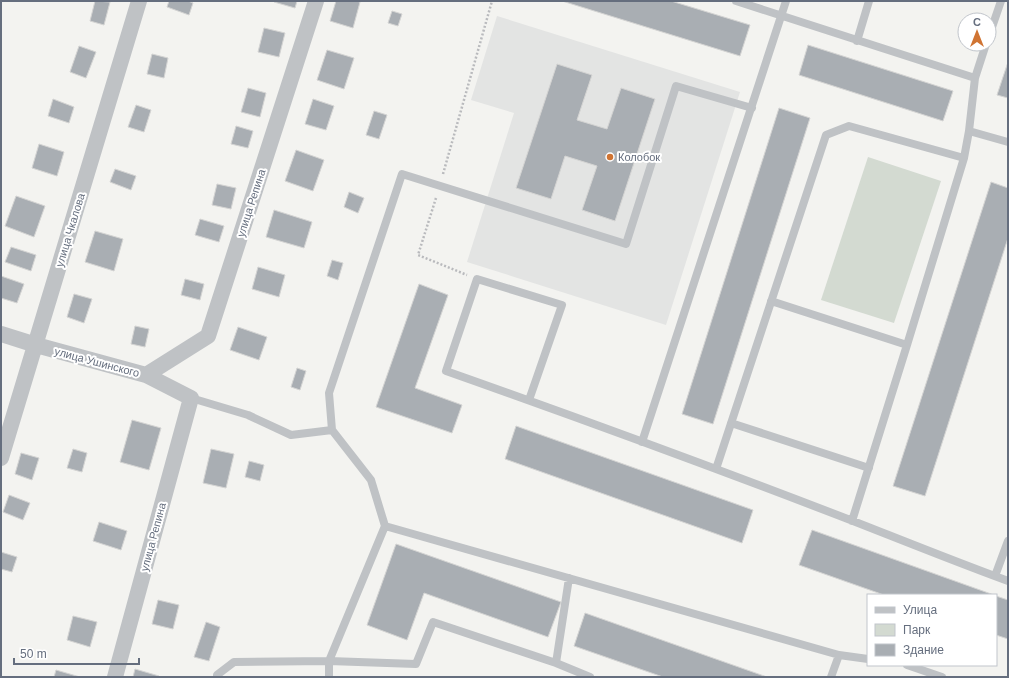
<svg xmlns="http://www.w3.org/2000/svg" width="1009" height="678" font-family="Helvetica,sans-serif">
	<rect width="100%" height="100%" fill="#f3f3f0"/>
	<path fill="#e3e4e3" d="M 497,16 L 740,92 L 666,325 L 467,262 L 514,113 L 471,100 Z"/>
	<path fill="#d3dad1" d="M 868,157 L 941,181 L 894,323 L 821,300 Z"/>
	<path fill="#a9aeb3" stroke="#d4d4d3" d="M 95,1 L 110,2 L 104,25 L 90,21 Z
		M 169,1 L 188,1 L 193,3 L 189,15 L 167,7 Z
		M 274,1 L 297,1 L 295,8 L 274,2 Z
		M 336,1 L 356,1 L 360,2 L 353,28 L 330,21 Z
		M 562,1 L 671,1 L 750,25 L 740,56 Z
		M 392,11 L 402,14 L 398,26 L 388,23 Z
		M 264,28 L 285,33 L 279,57 L 258,52 Z
		M 808,45 L 953,91 L 943,121 L 799,75 Z
		M 79,46 L 96,52 L 86,78 L 70,72 Z
		M 327,50 L 354,58 L 344,89 L 317,80 Z
		M 152,54 L 168,58 L 164,78 L 147,74 Z
		M 1008,62 L 1008,98 L 997,95 Z
		M 557,64 L 592,75 L 577,120 L 607,129 L 621,88 L 655,99 L 615,221 L 582,210 L 597,166 L 565,156 L 551,199 L 516,188 Z
		M 248,88 L 266,93 L 260,117 L 241,112 Z
		M 53,99 L 74,107 L 69,123 L 48,116 Z
		M 313,99 L 334,106 L 326,130 L 305,124 Z
		M 136,105 L 151,110 L 144,132 L 128,127 Z
		M 779,108 L 810,118 L 713,424 L 682,414 Z
		M 374,111 L 387,115 L 379,139 L 366,135 Z
		M 236,126 L 253,131 L 248,148 L 231,144 Z
		M 39,144 L 64,152 L 57,176 L 32,168 Z
		M 296,150 L 324,160 L 313,191 L 285,181 Z
		M 115,169 L 136,176 L 131,190 L 110,182 Z
		M 991,182 L 1008,188 L 1008,238 L 925,496 L 893,486 Z
		M 217,184 L 236,188 L 231,209 L 212,205 Z
		M 349,192 L 364,198 L 358,213 L 344,207 Z
		M 16,196 L 45,206 L 34,237 L 5,226 Z
		M 274,210 L 312,222 L 304,248 L 266,237 Z
		M 200,219 L 224,226 L 219,242 L 195,235 Z
		M 95,231 L 123,239 L 114,271 L 85,262 Z
		M 11,247 L 36,255 L 31,271 L 5,262 Z
		M 332,260 L 343,263 L 338,280 L 327,276 Z
		M 258,267 L 285,275 L 279,297 L 252,289 Z
		M 1,276 L 24,284 L 17,303 L 1,298 Z
		M 185,279 L 204,284 L 200,300 L 181,295 Z
		M 419,284 L 448,295 L 415,388 L 462,405 L 452,433 L 376,407 Z
		M 74,294 L 92,299 L 84,323 L 67,317 Z
		M 135,326 L 149,329 L 145,347 L 131,344 Z
		M 238,327 L 267,337 L 259,360 L 230,350 Z
		M 297,368 L 306,371 L 300,390 L 291,387 Z
		M 132,420 L 161,428 L 149,470 L 120,462 Z
		M 516,426 L 753,510 L 742,543 L 505,459 Z
		M 73,449 L 87,453 L 82,472 L 67,468 Z
		M 211,449 L 234,454 L 226,488 L 203,483 Z
		M 21,453 L 39,458 L 32,480 L 15,474 Z
		M 249,461 L 264,465 L 260,481 L 245,477 Z
		M 9,495 L 30,503 L 23,520 L 3,512 Z
		M 99,522 L 127,531 L 121,550 L 93,541 Z
		M 812,530 L 994,595 L 884,595 L 799,565 Z
		M 396,544 L 561,602 L 548,637 L 424,593 L 407,640 L 367,625 Z
		M 1,552 L 17,557 L 12,572 L 1,569 Z
		M 996,596 L 1008,600 L 1008,639 L 996,635 Z
		M 158,600 L 179,605 L 173,629 L 152,624 Z
		M 585,613 L 767,677 L 663,677 L 574,646 Z
		M 73,616 L 97,622 L 90,647 L 67,640 Z
		M 206,622 L 220,627 L 209,661 L 194,657 Z
		M 135,669 L 159,676 L 159,677 L 133,677 Z
		M 56,670 L 80,677 L 54,677 Z"/>
	<g fill="none" stroke-linecap="round" stroke-linejoin="round">
		<path stroke="#b9babd" stroke-width="2.5" stroke-dasharray="2 2" stroke-linecap="butt" d="M 443,174 L 492,1
			M 436,198 L 418,255 L 467,275"/>
		<path stroke="#bfc2c5" stroke-width="8" d="M 736,1 L 975,78 L 969,131 L 1008,142
			M 989,36 L 1001,1
			M 857,41 L 869,1
			M 975,78 L 986,44
			M 771,301 L 907,345
			M 191,398 L 248,415 L 291,435 L 332,430 L 371,480 L 385,526 L 839,655 L 868,659
			M 529,400 L 562,305 L 477,279 L 446,371 C 582,419 718,469 853,521 C 904,541 956,562 1008,581
			M 731,423 L 869,468
			M 332,430 L 329,393 L 402,174 L 626,244 L 676,86 L 752,108
			M 642,442 L 786,1
			M 716,469 L 826,135 L 849,126 L 964,158
			M 852,521 L 907,345 L 964,158 L 969,131
			M 995,576 L 1008,541
			M 569,578 L 556,663 L 590,677
			M 907,665 L 942,677
			M 217,677 L 217,675 L 234,662 L 329,661 L 416,664 L 433,622 L 556,663
			M 329,677 L 329,661 L 385,526
			M 831,677 L 839,655"/>
		<path stroke="#bfc2c5" stroke-width="16" d="M 1,334 L 36,345 L 146,375 L 191,398 L 115,677
			M 146,375 L 208,336 L 316,1
			M 1,458 L 139,1"/>
	</g>
	<circle fill="#d07433" stroke="#fff" stroke-width="1.5" cx="610" cy="157" r="4"/>
	<g text-anchor="middle" dominant-baseline="central" stroke-width="4" stroke-linejoin="round" paint-order="stroke">
		<g font-size="11" fill="#656e7e" stroke="#fff" text-anchor="start">
			<text x="618" y="157">Колобок</text>
		</g>
		<g font-size="11" fill="#656e7e" stroke="#fff">
			<text transform="translate(251 203) rotate(-72)">улица Репина</text>
			<text transform="translate(70 230) rotate(-73)">улица Чкалова</text>
			<text transform="translate(97 362) rotate(15)">улица Ушинского</text>
			<text transform="translate(153 537) rotate(-75)">улица Репина</text>
		</g>
	</g>
	<rect width="1009" height="678" fill="none" stroke="#656e7e" stroke-width="4"/>
	<rect x="867" y="594" width="130" height="72" fill="#ffffff" stroke="#c1c5cb"/>
	<rect x="875" y="607" width="20" height="6" fill="#bfc2c5" stroke="#c1c5cb"/>
	<text x="903" y="614" font-size="12" fill="#656e7e">Улица</text>
	<rect x="875" y="624" width="20" height="12" fill="#d3dad1" stroke="#c1c5cb"/>
	<text x="903" y="634" font-size="12" fill="#656e7e">Парк</text>
	<rect x="875" y="644" width="20" height="12" fill="#a9aeb3" stroke="#c1c5cb"/>
	<text x="903" y="654" font-size="12" fill="#656e7e">Здание</text>
	<g transform="translate(977 32)"><circle r="19" fill="#ffffff" stroke="#c1c5cb"/>
	<path d="M0-3L7 15L0 10L-7 15Z" fill="#d07433"/>
	<text y="-6" font-size="11" font-weight="bold" text-anchor="middle" fill="#656e7e">С</text>
	</g>
	<path d="M14 658v6h125v-6" fill="none" stroke="#656e7e" stroke-width="2"/>
	<text x="20" y="658" font-size="12" fill="#656e7e" stroke="#ffffff" stroke-width="3" paint-order="stroke">50 m</text>
</svg>
